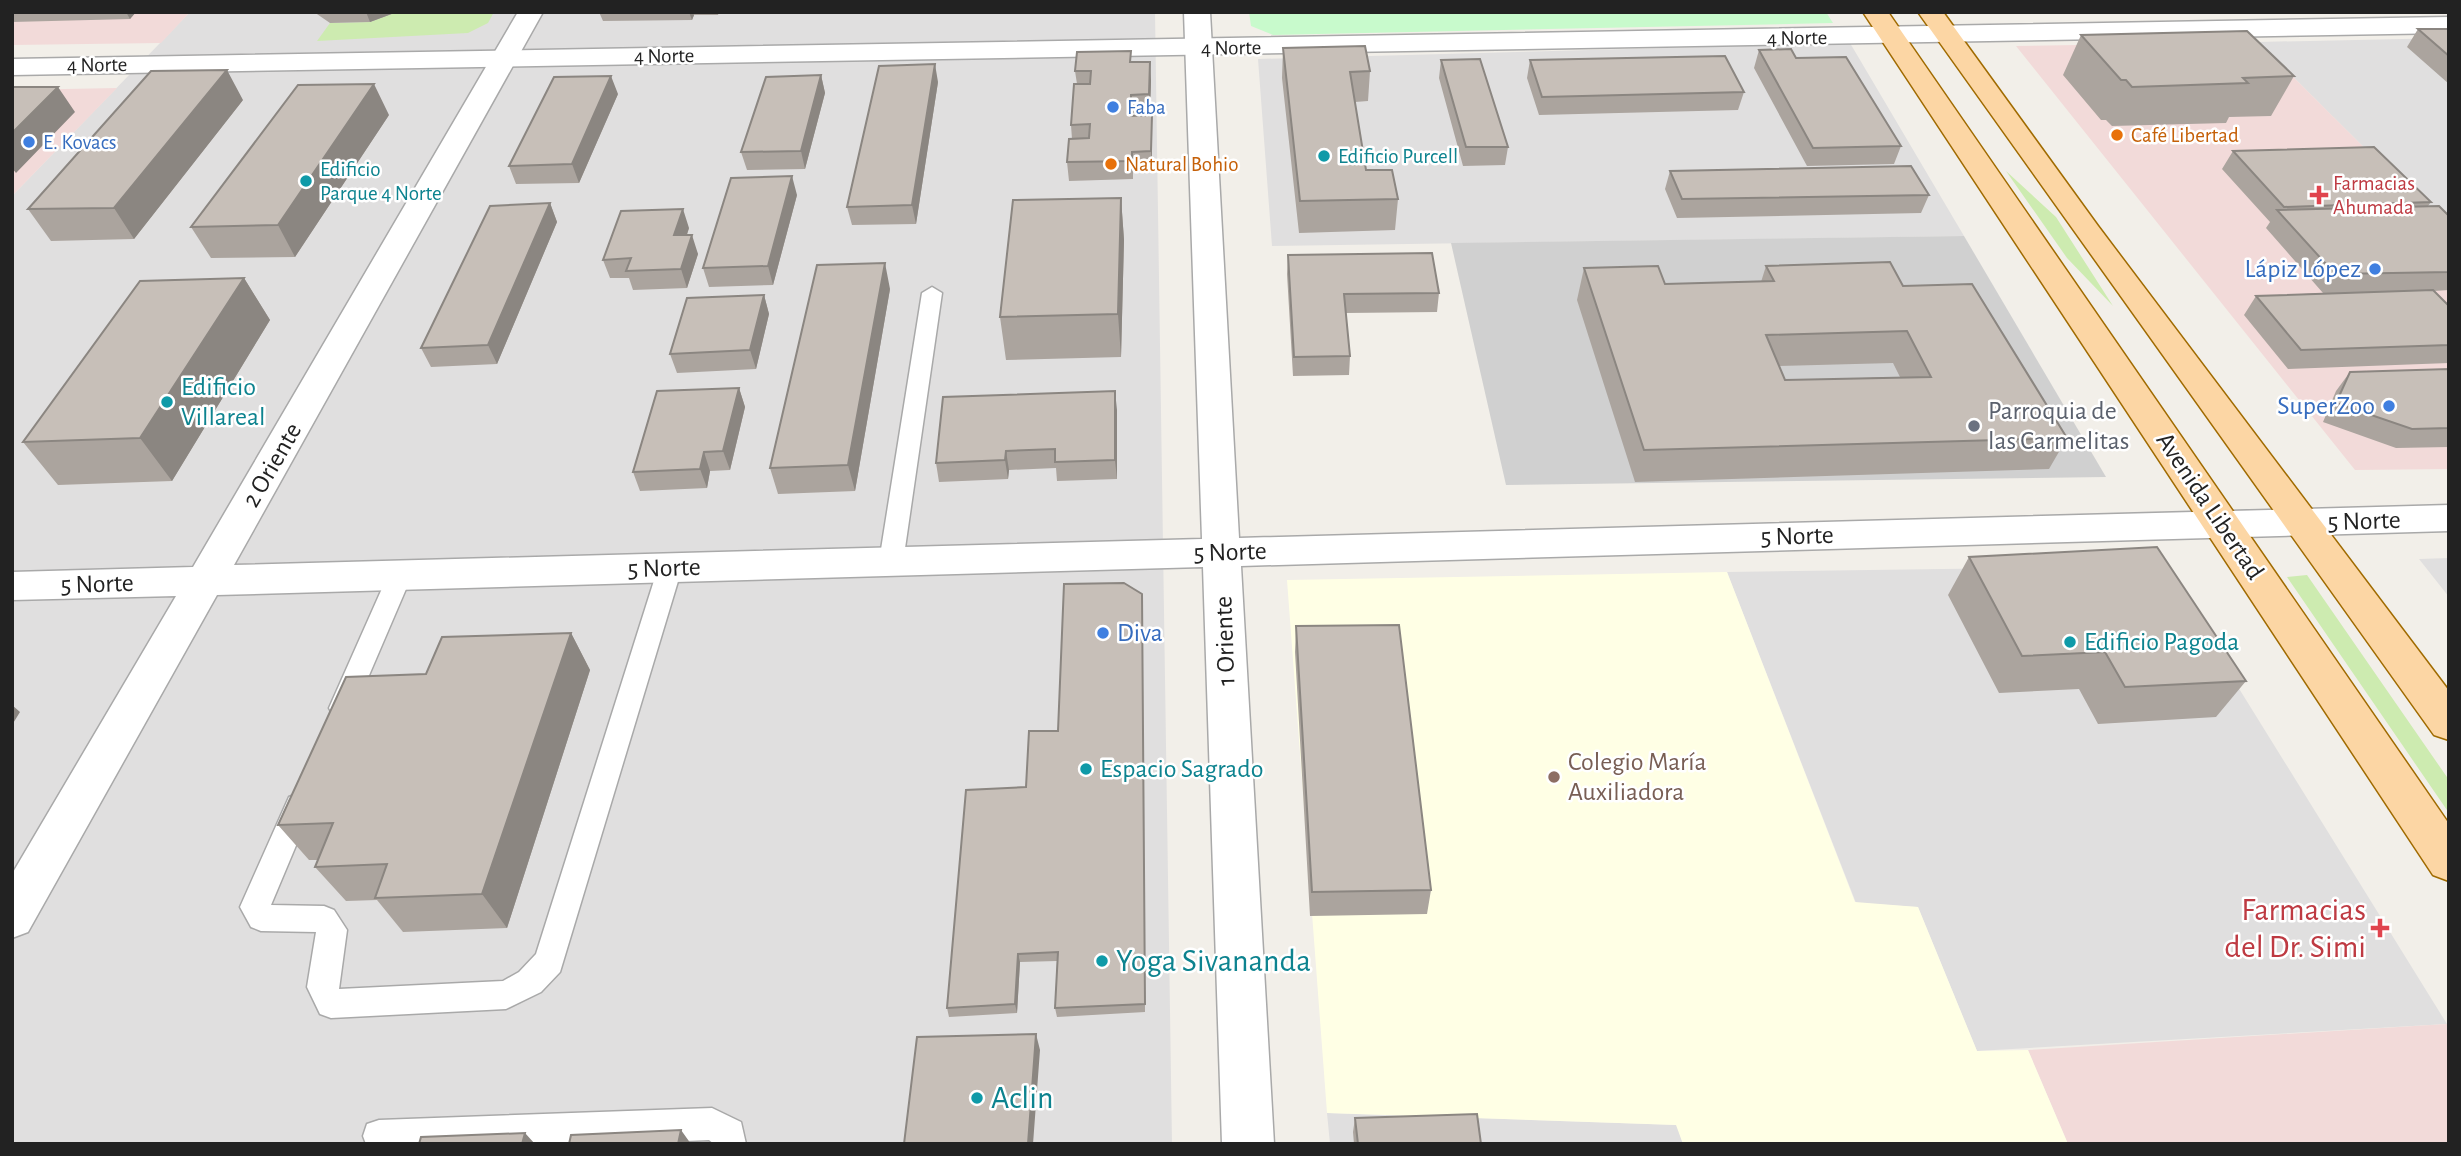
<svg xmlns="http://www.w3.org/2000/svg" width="2461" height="1156" font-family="'Alegreya Sans',sans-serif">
	<rect width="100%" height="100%" fill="#f2efe9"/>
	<path fill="#e0dfdf" d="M 190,12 L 1155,12 L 1172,1144 L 12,1144 L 12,196 Z
		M 2449,38 L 2449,232 L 2258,42 Z
		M 1850,43 L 1964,236 L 1272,246 L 1258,59 Z
		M 2449,558 L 2449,597 L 2419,559 Z
		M 2163,566 L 2447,1024 L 1977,1051 L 1918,907 L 1856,903 L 1727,572 Z
		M 1327,1113 L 1677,1125 L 1683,1144 L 1330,1144 Z"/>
	<path fill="#f2dad9" d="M 12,12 L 190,12 L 161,43 L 12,45 Z
		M 2258,42 L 2449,232 L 2449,469 L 2355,470 L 2016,46 Z
		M 117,88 L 12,196 L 12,90 Z
		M 2447,1024 L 2449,1144 L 2068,1144 L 2028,1050 Z"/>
	<path fill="#ffffe5" d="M 1727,572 L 1855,902 L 1918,907 L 1977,1051 L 2028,1050 L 2068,1144 L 1683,1144 L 1676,1125 L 1327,1113 L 1287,580 Z"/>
	<path fill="#d0d0d0" d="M 1964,236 L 2106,477 L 1506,485 L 1451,243 Z"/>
	<path fill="#cdebb0" d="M 397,12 L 494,12 L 488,23 L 468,33 L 317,41 L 330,23 L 370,22 Z
		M 2006,171 L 2056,217 L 2113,306 L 2067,258 Z
		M 2307,575 L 2449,780 L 2449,813 L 2287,577 Z"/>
	<path fill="#c8facc" d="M 1249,12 L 1826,12 L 1833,23 L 1273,35 L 1251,26 Z"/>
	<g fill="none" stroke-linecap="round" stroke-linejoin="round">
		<g stroke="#a9a9a9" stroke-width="3">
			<path id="service" d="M 932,287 L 942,293 L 903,562 L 900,568 L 891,571 L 882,568 L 879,562 L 922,293 Z
				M 670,559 L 679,562 L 682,568 L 560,972 L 541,992 L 506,1009 L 331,1018 L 320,1014 L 307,987 L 316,932 L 261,931 L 251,927 L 240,907 L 289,797 L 299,793 L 309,797 L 313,805 L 271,905 L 324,906 L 334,910 L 347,930 L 339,989 L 503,981 L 519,972 L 536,954 L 658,568 L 661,562 Z
				M 400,566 L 409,569 L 412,575 L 355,708 L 351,715 L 342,719 L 333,715 L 329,708 L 388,575 L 391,569 Z
				M 712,1108 L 741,1122 L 746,1144 L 714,1144 L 709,1140 L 614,1144 L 366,1144 L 363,1136 L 367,1124 L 379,1120 Z"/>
		</g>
		<g stroke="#a9a9a9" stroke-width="3">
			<path id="minor" d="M 518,12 L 543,12 L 234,565 L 1202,539 L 1184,12 L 1210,12 L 1239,538 L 2449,505 L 2449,531 L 1241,566 L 1274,1144 L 1222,1144 L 1203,567 L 217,595 L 28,932 L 12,938 L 12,874 L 176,596 L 12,600 L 12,572 L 193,567 Z"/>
		</g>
		<g stroke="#a9a9a9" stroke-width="3">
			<path id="tertiary" d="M 2449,17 L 2449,33 L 12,75 L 12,59 Z"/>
		</g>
		<g stroke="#a06b00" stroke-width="3">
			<path id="primary" d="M 1863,12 L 1888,12 L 2449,824 L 2449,881 L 2433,875 Z
				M 1918,12 L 1943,12 L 2098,226 L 2449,691 L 2449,740 L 2434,735 Z"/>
		</g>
		<use href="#service" fill="#fff" fill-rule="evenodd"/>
		<use href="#minor" fill="#fff" fill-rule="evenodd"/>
		<use href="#tertiary" fill="#fff" fill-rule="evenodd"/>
		<use href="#primary" fill="#fcd6a4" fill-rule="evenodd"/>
	</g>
	<path fill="#aba49e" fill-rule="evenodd" d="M 12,12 L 136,12 L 130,19 L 12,22 Z
		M 314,12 L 397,12 L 370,22 L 330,23 Z
		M 599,12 L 719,12 L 718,15 L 694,15 L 692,20 L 603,21 Z
		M 946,12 L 994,12 L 946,13 Z
		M 2418,29 L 2449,29 L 2449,84 L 2407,47 Z
		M 2081,35 L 2294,76 L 2271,116 L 2229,117 L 2226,123 L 2112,126 L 2106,120 L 2101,120 L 2063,75 Z
		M 1283,48 L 1370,71 L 1368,101 L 1355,102 L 1366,170 L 1398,199 L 1395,230 L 1299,233 L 1282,78 Z
		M 1759,50 L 1796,58 L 1901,146 L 1894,164 L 1807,166 L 1754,68 Z
		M 1131,51 L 1131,62 L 1151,80 L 1150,112 L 1132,113 L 1132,116 L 1152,115 L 1152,170 L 1133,170 L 1133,179 L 1069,181 L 1067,162 L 1072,139 L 1071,125 L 1077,84 L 1075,71 Z
		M 1441,60 L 1508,147 L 1505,165 L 1463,166 L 1439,78 Z
		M 1530,60 L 1744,92 L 1738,110 L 1539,115 L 1527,78 Z
		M 821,75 L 825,93 L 805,169 L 747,170 L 741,152 Z
		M 938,82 L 916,224 L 852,225 L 847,207 Z
		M 618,94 L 579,183 L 516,184 L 509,166 Z
		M 243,100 L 134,239 L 51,241 L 28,209 Z
		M 389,115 L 295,257 L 211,258 L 191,227 Z
		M 2233,151 L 2431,202 L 2428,206 L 2449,216 L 2449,290 L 2434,291 L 2449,306 L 2449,363 L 2288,369 L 2244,315 L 2256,296 L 2323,293 L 2266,228 L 2270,222 L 2222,169 Z
		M 1670,171 L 1929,195 L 1921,213 L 1677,218 L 1665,189 Z
		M 797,195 L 773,285 L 709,287 L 703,268 Z
		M 1121,198 L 1124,240 L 1121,357 L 1006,360 L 1000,317 Z
		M 550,203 L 557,222 L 497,364 L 431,367 L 421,348 Z
		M 689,228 L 687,235 L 698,254 L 687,288 L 633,290 L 629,278 L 610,278 L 603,260 Z
		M 1288,255 L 1439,293 L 1437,312 L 1346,313 L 1350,356 L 1349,375 L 1293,376 L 1287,274 Z
		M 1766,266 L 1903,286 L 2067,438 L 2049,469 L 1635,482 L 1577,300 L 1584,268 L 1665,284 L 1761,282 ZM 1893,363 L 1900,377 L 1785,380 L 1779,366 Z
		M 244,278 L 270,320 L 172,481 L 58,485 L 23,442 Z
		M 890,289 L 855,491 L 778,494 L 770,468 Z
		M 764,295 L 769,314 L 756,369 L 677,373 L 670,354 Z
		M 2449,369 L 2449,447 L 2396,448 L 2323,422 L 2336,391 L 2350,372 Z
		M 739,388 L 745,407 L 730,470 L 710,471 L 707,488 L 640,491 L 633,472 Z
		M 1117,410 L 1117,479 L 1057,481 L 1056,468 L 1009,470 L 1008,479 L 939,482 L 936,463 Z
		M 1969,557 L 2246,681 L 2216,717 L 2098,724 L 2079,689 L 1999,693 L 1948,595 Z
		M 1142,594 L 1145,1012 L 1057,1017 L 1055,1008 L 1057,961 L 1020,962 L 1017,1013 L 949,1017 L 947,1008 L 1026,787 L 1058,731 Z
		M 1296,626 L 1431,890 L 1427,914 L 1310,916 L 1295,652 Z
		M 571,633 L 590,670 L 507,928 L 403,932 L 377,900 L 346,901 L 315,867 L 318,860 L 309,860 L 278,825 L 426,674 Z
		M 1355,1118 L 1481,1144 L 1354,1144 L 1353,1132 Z"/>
	<path fill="#8b8681" d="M 126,12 L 136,12 L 130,19 Z
		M 366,12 L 397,12 L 370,22 Z
		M 689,12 L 693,12 L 694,15 L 692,20 Z
		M 1150,62 L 1151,80 L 1150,112 L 1149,94 Z
		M 935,64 L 938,82 L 916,224 L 912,205 Z
		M 227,70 L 243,100 L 134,239 L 114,208 Z
		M 821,75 L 825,93 L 805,169 L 801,151 Z
		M 611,76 L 618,94 L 579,183 L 572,164 Z
		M 374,84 L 389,115 L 295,257 L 278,225 Z
		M 58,87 L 75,112 L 16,173 L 12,168 L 12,133 Z
		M 1152,115 L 1152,170 L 1151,151 Z
		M 792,176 L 797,195 L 773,285 L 768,266 Z
		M 1121,198 L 1124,240 L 1121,357 L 1118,314 Z
		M 550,203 L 557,222 L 497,364 L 488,345 Z
		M 683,209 L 689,228 L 680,254 L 674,235 Z
		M 692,235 L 698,254 L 687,288 L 681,269 Z
		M 885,263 L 890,289 L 855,491 L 848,465 Z
		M 244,278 L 270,320 L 172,481 L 140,438 Z
		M 764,295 L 769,314 L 756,369 L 750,350 Z
		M 739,388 L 745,407 L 730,470 L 723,451 Z
		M 1115,391 L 1117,410 L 1117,479 L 1115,460 Z
		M 1006,451 L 1009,470 L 1008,479 L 1005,460 Z
		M 704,452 L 710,471 L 707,488 L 700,469 Z
		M 571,633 L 590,670 L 507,928 L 482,894 Z
		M 12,705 L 20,712 L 12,725 Z
		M 1018,954 L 1020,962 L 1017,1013 L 1015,1004 Z
		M 1036,1034 L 1040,1050 L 1033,1144 L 1028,1144 Z
		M 681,1130 L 691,1144 L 678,1144 Z
		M 525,1133 L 535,1144 L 522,1144 Z"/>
	<path fill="#c7bfb8" stroke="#8b8681" stroke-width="2" fill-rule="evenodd" d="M 2418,29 L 2449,29 L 2449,56 Z
		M 2247,31 L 2294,76 L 2243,78 L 2248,83 L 2132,87 L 2126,80 L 2121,80 L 2081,35 Z
		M 1365,46 L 1370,71 L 1350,72 L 1366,170 L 1392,170 L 1398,199 L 1300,201 L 1283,48 Z
		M 1791,49 L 1796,58 L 1846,57 L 1901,146 L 1813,148 L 1759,50 Z
		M 1131,51 L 1130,62 L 1150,62 L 1149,94 L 1131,95 L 1131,116 L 1152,115 L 1151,151 L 1132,152 L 1132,161 L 1067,162 L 1069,139 L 1089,138 L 1090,124 L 1071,125 L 1074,84 L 1090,84 L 1091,71 L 1075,71 L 1077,52 Z
		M 1725,56 L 1744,92 L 1542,97 L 1530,60 Z
		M 1480,59 L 1508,147 L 1466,147 L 1441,60 Z
		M 935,64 L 912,205 L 847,207 L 879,66 Z
		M 227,70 L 114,208 L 28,209 L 151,71 Z
		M 821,75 L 801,151 L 741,152 L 766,77 Z
		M 611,76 L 572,164 L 509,166 L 554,77 Z
		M 374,84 L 278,225 L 191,227 L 298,85 Z
		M 12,87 L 58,87 L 12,133 Z
		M 2374,147 L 2431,202 L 2284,207 L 2233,151 Z
		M 1911,166 L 1929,195 L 1682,199 L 1670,171 Z
		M 792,176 L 768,266 L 703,268 L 731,178 Z
		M 1121,198 L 1118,314 L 1000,317 L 1013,200 Z
		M 550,203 L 488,345 L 421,348 L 490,206 Z
		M 2439,206 L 2449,216 L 2449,272 L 2335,274 L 2277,210 Z
		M 683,209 L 674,235 L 692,235 L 681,269 L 626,271 L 631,258 L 603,260 L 621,211 Z
		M 1432,253 L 1439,293 L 1344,294 L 1350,356 L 1294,357 L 1288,255 Z
		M 1890,262 L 1903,286 L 1972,284 L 2067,438 L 1644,450 L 1584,268 L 1658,266 L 1665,284 L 1774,281 L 1766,266 ZM 1907,331 L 1931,377 L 1785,380 L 1766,335 Z
		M 885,263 L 848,465 L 770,468 L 817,265 Z
		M 244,278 L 140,438 L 23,442 L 140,281 Z
		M 2433,290 L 2449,306 L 2449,345 L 2301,350 L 2256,296 Z
		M 764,295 L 750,350 L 670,354 L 687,298 Z
		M 2449,369 L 2449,428 L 2412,429 L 2336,403 L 2350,372 Z
		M 739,388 L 723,451 L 704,452 L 700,469 L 633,472 L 657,391 Z
		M 1115,391 L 1115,460 L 1055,462 L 1055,449 L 1006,451 L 1005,460 L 936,463 L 943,397 Z
		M 2157,547 L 2246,681 L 2125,687 L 2105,652 L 2022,656 L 1969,557 Z
		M 1124,583 L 1142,594 L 1145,1004 L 1055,1008 L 1058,952 L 1018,954 L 1015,1004 L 947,1008 L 966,790 L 1026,787 L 1029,731 L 1058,731 L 1064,584 Z
		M 1399,625 L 1431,890 L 1312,892 L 1296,626 Z
		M 571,633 L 482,894 L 375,898 L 387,864 L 315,867 L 333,823 L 278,825 L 346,677 L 426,674 L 442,637 Z
		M 1036,1034 L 1028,1144 L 904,1144 L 917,1037 Z
		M 1477,1114 L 1481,1144 L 1358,1144 L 1355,1118 Z
		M 681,1130 L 678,1144 L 569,1144 L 571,1135 Z
		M 525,1133 L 522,1144 L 419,1144 L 421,1137 Z"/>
	<g fill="#3f7fe0" stroke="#fff" stroke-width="2.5">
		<circle cx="1113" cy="107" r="7"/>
		<circle cx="29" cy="142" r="7"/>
		<circle cx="2375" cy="269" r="7"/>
		<circle cx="2389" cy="406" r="7"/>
		<circle cx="1103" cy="633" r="7"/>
	</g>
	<g fill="#e8710a" stroke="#fff" stroke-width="2.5">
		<circle cx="2117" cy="135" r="7"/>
		<circle cx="1111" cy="164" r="7"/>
	</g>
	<g fill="#0f9aa8" stroke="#fff" stroke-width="2.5">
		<circle cx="1324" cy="156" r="7"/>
		<circle cx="306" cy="181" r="7"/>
		<circle cx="167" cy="402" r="7"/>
		<circle cx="2070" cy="642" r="7"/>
		<circle cx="1086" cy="769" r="7"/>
		<circle cx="1102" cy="961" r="7"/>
		<circle cx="977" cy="1098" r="7"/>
	</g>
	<g fill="#e0444e" stroke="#fff" stroke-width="2.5">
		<path d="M2315.5 184.5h7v7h7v7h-7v7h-7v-7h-7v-7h7z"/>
		<path d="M2376.5 917.5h7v7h7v7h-7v7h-7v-7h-7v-7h7z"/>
	</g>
	<circle fill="#6b7280" stroke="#fff" stroke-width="2.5" cx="1974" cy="426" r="7"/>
	<circle fill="#8d6e63" stroke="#fff" stroke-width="2.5" cx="1554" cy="777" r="7"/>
	<g text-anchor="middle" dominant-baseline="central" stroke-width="5" stroke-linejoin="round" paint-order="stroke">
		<g font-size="21" fill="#222" stroke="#fff">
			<text transform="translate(1797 38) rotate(-1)">4 Norte</text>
			<text transform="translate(1231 48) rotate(-1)">4 Norte</text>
			<text transform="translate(664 56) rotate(-1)">4 Norte</text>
			<text transform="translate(97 65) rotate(-1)">4 Norte</text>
		</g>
		<g font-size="21" fill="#366cbe" stroke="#fff" text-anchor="start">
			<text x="1127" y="107">Faba</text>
			<text x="43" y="142">E. Kovacs</text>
		</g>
		<g font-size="21" fill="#c56008" stroke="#fff" text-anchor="start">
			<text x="2131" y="135">Café Libertad</text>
			<text x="1125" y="164">Natural Bohio</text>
		</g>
		<g font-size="21" fill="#0d838f" stroke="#fff" text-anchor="start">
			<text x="1338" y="156">Edificio Purcell</text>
			<text x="320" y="169">Edificio<tspan x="320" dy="24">Parque 4 Norte</tspan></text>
		</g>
		<g font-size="21" fill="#be3a42" stroke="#fff" text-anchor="start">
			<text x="2333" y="183">Farmacias<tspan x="2333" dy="24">Ahumada</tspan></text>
		</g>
		<g font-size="26" fill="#366cbe" stroke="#fff" text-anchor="end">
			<text x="2361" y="269">Lápiz López</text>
			<text x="2375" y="406">SuperZoo</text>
			<text x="1117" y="633" text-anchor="start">Diva</text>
		</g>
		<g font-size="26" fill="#0d838f" stroke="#fff" text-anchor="start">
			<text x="181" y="387">Edificio<tspan x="181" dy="30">Villareal</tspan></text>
			<text x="2084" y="642">Edificio Pagoda</text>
			<text x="1100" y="769">Espacio Sagrado</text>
		</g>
		<g font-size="26" fill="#5b616d" stroke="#fff" text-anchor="start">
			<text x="1988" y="411">Parroquia de<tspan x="1988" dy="30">las Carmelitas</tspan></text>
		</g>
		<g font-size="26" fill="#222" stroke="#fff">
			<text transform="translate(272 465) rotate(-60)">2 Oriente</text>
			<text transform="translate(2210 506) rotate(56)">Avenida Libertad</text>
			<text transform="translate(2364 521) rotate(-2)">5 Norte</text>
			<text transform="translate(1797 536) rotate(-2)">5 Norte</text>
			<text transform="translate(1230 552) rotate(-2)">5 Norte</text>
			<text transform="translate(664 568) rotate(-2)">5 Norte</text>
			<text transform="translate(97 584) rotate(-2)">5 Norte</text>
			<text transform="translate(1225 641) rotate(-92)">1 Oriente</text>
		</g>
		<g font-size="26" fill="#785e54" stroke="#fff" text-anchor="start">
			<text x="1568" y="762">Colegio María<tspan x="1568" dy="30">Auxiliadora</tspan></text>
		</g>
		<g font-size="32" fill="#be3a42" stroke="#fff" text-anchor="end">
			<text x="2366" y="910">Farmacias<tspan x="2366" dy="37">del Dr. Simi</tspan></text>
		</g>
		<g font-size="32" fill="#0d838f" stroke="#fff" text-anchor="start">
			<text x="1116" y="961">Yoga Sivananda</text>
			<text x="991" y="1098">Aclin</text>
		</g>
	</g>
	<rect width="2461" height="1156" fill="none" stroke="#222222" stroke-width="28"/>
</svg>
